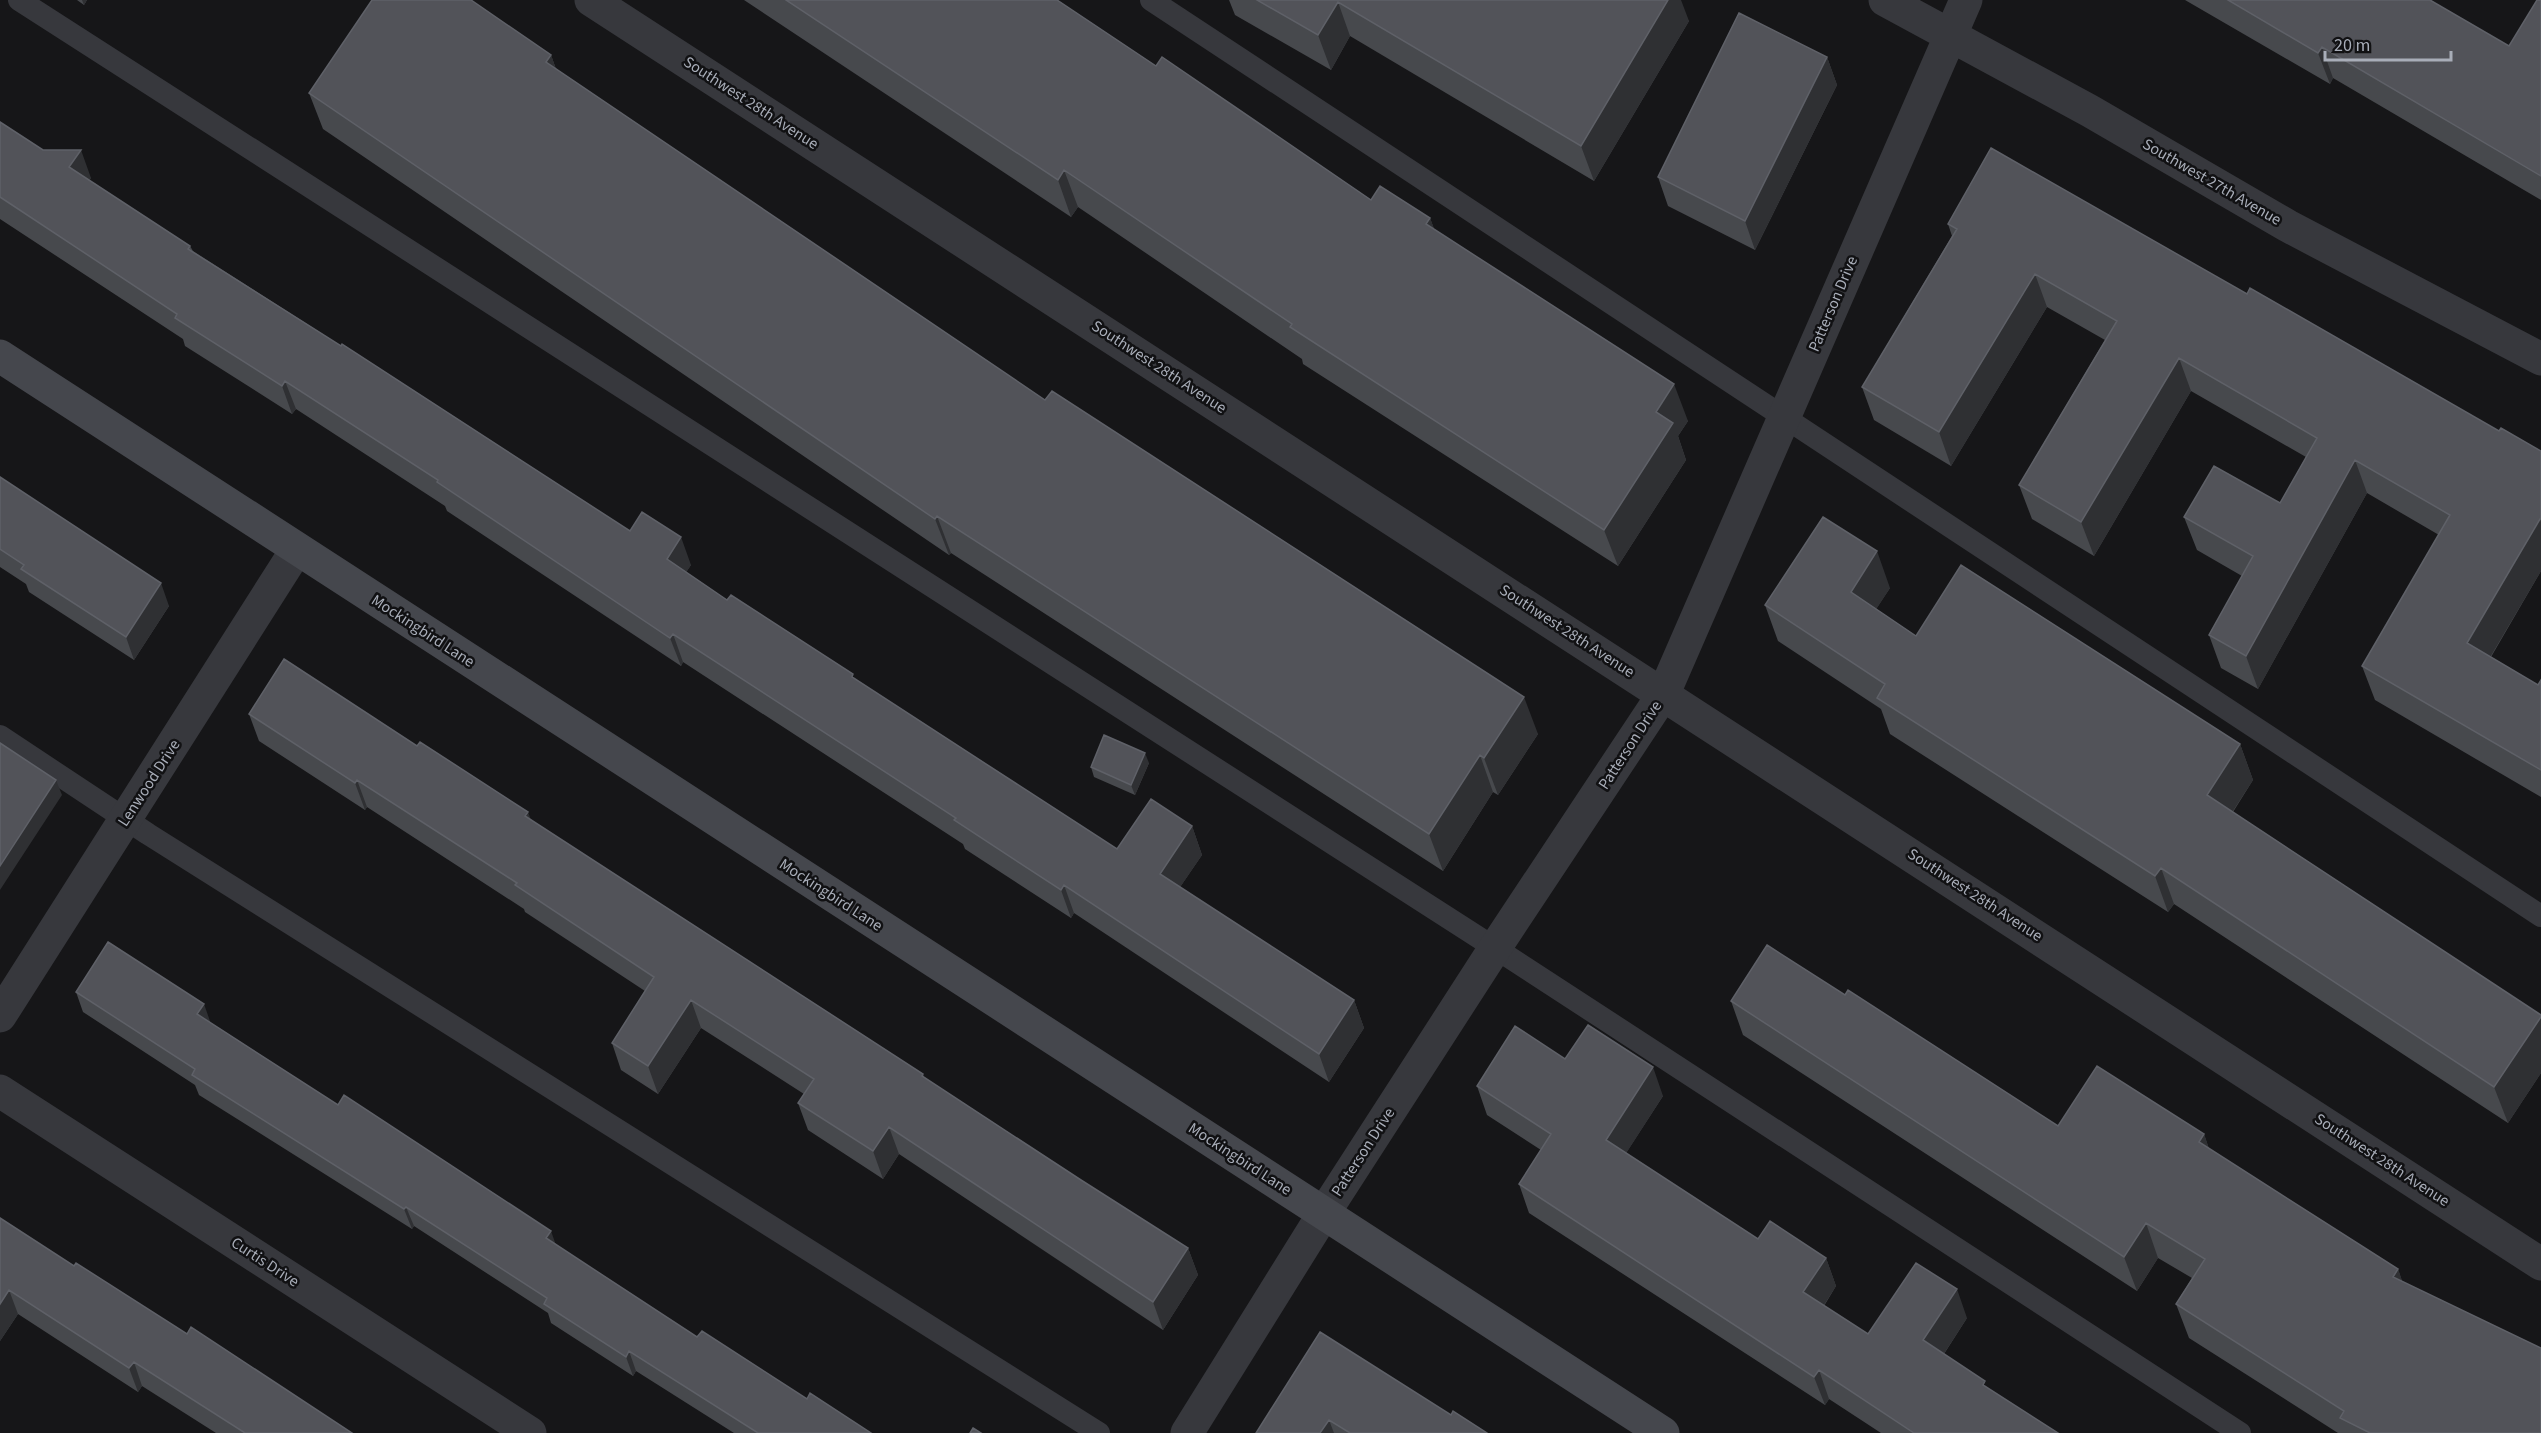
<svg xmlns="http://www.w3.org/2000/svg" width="2541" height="1433" font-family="'Source Sans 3',sans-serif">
	<rect width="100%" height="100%" fill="#161618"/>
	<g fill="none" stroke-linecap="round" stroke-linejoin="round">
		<path stroke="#37383d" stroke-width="22" d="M 19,0 L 1495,948 L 2240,1433
			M 1151,0 L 2541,916
			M 0,736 L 148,834 L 1099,1433"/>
		<path stroke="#37383d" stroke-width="33" d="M 591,0 L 2541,1264
			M 1885,0 L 2090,111 L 2288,226 L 2541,359
			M 0,1016 L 297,549
			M 0,1091 L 530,1433
			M 1187,1433 L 1324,1213 L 1495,948 L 1664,693 L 1966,0"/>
		<path stroke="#45474d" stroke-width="33" d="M 0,356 L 1663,1433"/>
	</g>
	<path fill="#47494d" d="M 77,0 L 87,0 L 84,5 Z
		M 744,0 L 1057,0 L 1156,66 L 1371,200 L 1430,218 L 1434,229 L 1688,421 L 1678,436 L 1686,460 L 1618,566 L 1303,364 L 1302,359 L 1078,207 L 1071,217 Z
		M 1229,0 L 1668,0 L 1689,21 L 1594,181 L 1350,36 L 1331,70 L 1235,15 Z
		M 2185,0 L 2430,0 L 2509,46 L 2541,0 L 2541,200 L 2333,78 L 2330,84 Z
		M 551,55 L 556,69 L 1538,734 L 1498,795 L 1493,792 L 1443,871 L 951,553 L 949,555 L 323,129 L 309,93 Z
		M 1827,57 L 1837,85 L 1755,250 L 1668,206 L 1658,177 Z
		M 0,122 L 43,150 L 91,178 L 89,180 L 190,246 L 193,251 L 630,531 L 691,565 L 686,572 L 727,600 L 855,679 L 1117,849 L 1192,826 L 1202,855 L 1180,887 L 1354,1000 L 1364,1028 L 1329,1082 L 1074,913 L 1071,918 L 965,849 L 963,844 L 683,662 L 681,666 L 447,511 L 445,506 L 296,409 L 292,414 L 185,346 L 183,339 L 0,219 Z
		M 1948,224 L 2247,294 L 2499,431 L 2541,451 L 2541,571 L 2491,657 L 2538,685 L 2541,680 L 2541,797 L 2375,700 L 2362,666 L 2439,535 L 2367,493 L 2258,689 L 2221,668 L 2209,635 L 2242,576 L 2197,550 L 2184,517 L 2280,503 L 2306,457 L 2191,391 L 2094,556 L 2032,519 L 2019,485 L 2105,340 L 2047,307 L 1951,466 L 1874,420 L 1862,387 L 1952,236 Z
		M 0,477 L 169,606 L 134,660 L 29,592 L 26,584 L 0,567 Z
		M 1890,588 L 1876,609 L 1916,636 L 2240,744 L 2253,780 L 2233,812 L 2541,1015 L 2541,1073 L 2508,1123 L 2174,904 L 2168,912 L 1890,734 L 1881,709 L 1778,641 L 1765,605 Z
		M 249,714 L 531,820 L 923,1074 L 924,1077 L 1081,1180 L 1188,1248 L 1198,1275 L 1163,1330 L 899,1154 L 883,1179 L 808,1130 L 798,1103 L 804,1094 L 701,1028 L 658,1094 L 621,1070 L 612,1043 L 645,991 L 525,912 L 524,909 L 367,807 L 365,810 L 259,741 Z
		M 1149,763 L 1135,795 L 1094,777 L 1091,767 Z
		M 76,992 L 211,1023 L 697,1337 L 807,1399 L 871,1433 L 734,1433 L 636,1371 L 633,1376 L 551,1323 L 548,1313 L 414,1226 L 412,1229 L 199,1095 L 195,1085 L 83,1012 Z
		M 1845,995 L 2058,1126 L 2204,1134 L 2209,1149 L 2398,1269 L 2402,1281 L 2541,1433 L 2338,1433 L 2189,1338 L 2176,1304 L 2192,1278 L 2158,1258 L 2137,1291 L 1743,1035 L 1731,1001 Z
		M 1565,1059 L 1663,1096 L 1626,1153 L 1758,1239 L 1826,1258 L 1836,1286 L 1824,1306 L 1868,1334 L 1967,1318 L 1944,1354 L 1987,1388 L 2058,1433 L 1881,1433 L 1829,1399 L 1825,1405 L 1529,1213 L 1519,1184 L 1541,1150 L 1487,1115 L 1477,1086 Z
		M 0,1218 L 74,1266 L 352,1433 L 216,1433 L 142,1386 L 138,1392 L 18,1314 L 0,1341 Z
		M 1320,1332 L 1451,1415 L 1487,1433 L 1256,1433 Z"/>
	<path fill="#2f3033" d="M 82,0 L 87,0 L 84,5 Z
		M 1668,0 L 1681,0 L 1689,21 L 1594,181 L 1581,146 Z
		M 1338,2 L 1350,36 L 1331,70 L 1318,35 Z
		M 2322,47 L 2333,78 L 2330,84 L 2318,53 Z
		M 551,55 L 564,92 L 546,62 Z
		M 1827,57 L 1837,85 L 1755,250 L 1745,221 Z
		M 81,150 L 91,178 L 80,195 L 69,167 Z
		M 1064,170 L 1078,207 L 1071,217 L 1058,180 Z
		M 1430,218 L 1444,255 L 1426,224 Z
		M 2035,274 L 2047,307 L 1951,466 L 1939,432 Z
		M 2179,358 L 2191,391 L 2094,556 L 2081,522 Z
		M 285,381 L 296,409 L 292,414 L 282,386 Z
		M 1674,384 L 1688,421 L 1678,436 L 1686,460 L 1618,566 L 1604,530 L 1656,412 Z
		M 2355,460 L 2367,493 L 2258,689 L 2246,656 Z
		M 937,516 L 951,553 L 949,555 L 935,519 Z
		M 2540,519 L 2541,522 L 2541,571 L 2479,676 L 2467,643 Z
		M 681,537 L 691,565 L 677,587 L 667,559 Z
		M 1877,551 L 1890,588 L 1864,628 L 1851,592 Z
		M 161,583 L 169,606 L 134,660 L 126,637 Z
		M 673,634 L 683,662 L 681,666 L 670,638 Z
		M 1524,697 L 1538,734 L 1498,795 L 1484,758 Z
		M 2240,744 L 2253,780 L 2220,831 L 2207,795 Z
		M 1145,753 L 1149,763 L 1135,795 L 1131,785 Z
		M 1480,755 L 1493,792 L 1443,871 L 1429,834 Z
		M 56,780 L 62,795 L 0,890 L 0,866 Z
		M 357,780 L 367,807 L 365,810 L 355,783 Z
		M 528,812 L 538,839 L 525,816 Z
		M 1192,826 L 1202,855 L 1170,902 L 1160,874 Z
		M 2161,868 L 2174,904 L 2168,912 L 2155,876 Z
		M 1064,885 L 1074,913 L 1071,918 L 1061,890 Z
		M 691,1000 L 701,1028 L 658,1094 L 648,1066 Z
		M 1354,1000 L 1364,1028 L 1329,1082 L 1319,1054 Z
		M 204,1004 L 211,1024 L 197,1014 Z
		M 2541,1017 L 2541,1073 L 2508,1123 L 2494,1087 Z
		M 1653,1067 L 1663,1096 L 1616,1169 L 1606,1140 Z
		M 889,1127 L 899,1154 L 883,1179 L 873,1151 Z
		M 2204,1134 L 2216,1169 L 2199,1142 Z
		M 406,1207 L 414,1226 L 412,1229 L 404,1209 Z
		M 2146,1223 L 2158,1258 L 2137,1291 L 2124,1257 Z
		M 551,1231 L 558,1251 L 546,1238 Z
		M 1188,1248 L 1198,1275 L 1163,1330 L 1153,1302 Z
		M 1826,1258 L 1836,1286 L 1814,1321 L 1803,1292 Z
		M 2398,1269 L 2410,1304 L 2393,1277 Z
		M 1957,1289 L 1967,1318 L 1934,1369 L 1923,1340 Z
		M 9,1290 L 18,1314 L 0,1341 L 0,1304 Z
		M 629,1351 L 636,1371 L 633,1376 L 626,1357 Z
		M 134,1362 L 142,1386 L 138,1392 L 129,1368 Z
		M 1819,1370 L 1829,1399 L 1825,1405 L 1814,1377 Z
		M 1329,1420 L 1334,1433 L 1320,1433 Z"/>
	<path fill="#525359" stroke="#5f6168" stroke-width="1.5" d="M 372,0 L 471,0 L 551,55 L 546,62 L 1045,400 L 1052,391 L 1524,697 L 1484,758 L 1480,755 L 1429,834 L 937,516 L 935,519 L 309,93 Z
		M 786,0 L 1057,0 L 1156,66 L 1162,57 L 1371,200 L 1380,186 L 1430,218 L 1426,224 L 1674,384 L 1656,412 L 1673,423 L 1604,530 L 1290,327 L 1292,324 L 1064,170 L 1058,180 Z
		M 1257,0 L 1668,0 L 1581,146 L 1338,2 L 1318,35 Z
		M 2228,0 L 2430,0 L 2509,46 L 2537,0 L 2541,0 L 2541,176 L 2322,47 L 2318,53 Z
		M 1739,13 L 1827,57 L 1745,221 L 1658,177 Z
		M 0,122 L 43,150 L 81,150 L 69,167 L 190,246 L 188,249 L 341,346 L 342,344 L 630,531 L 642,512 L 681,537 L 667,559 L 727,600 L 731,595 L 853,674 L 852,677 L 1117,849 L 1151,799 L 1192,826 L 1160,874 L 1354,1000 L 1319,1054 L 1064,885 L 1061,890 L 954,820 L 956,818 L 673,634 L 670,638 L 437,482 L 438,480 L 285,381 L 282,386 L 175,318 L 177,314 L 0,197 Z
		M 1991,148 L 2247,294 L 2250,288 L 2499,431 L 2501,428 L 2541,451 L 2541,519 L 2540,519 L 2467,643 L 2538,685 L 2541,680 L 2541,770 L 2362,666 L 2450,515 L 2355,460 L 2246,656 L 2209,635 L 2253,556 L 2184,517 L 2214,466 L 2280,503 L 2317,438 L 2179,358 L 2081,522 L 2019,485 L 2117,321 L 2035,274 L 1939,432 L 1862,387 L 1957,229 L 1948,224 Z
		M 0,477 L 161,583 L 126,637 L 21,569 L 24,565 L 0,549 Z
		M 1823,517 L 1877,551 L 1851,592 L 1916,636 L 1961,565 L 2240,744 L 2207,795 L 2541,1015 L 2541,1017 L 2494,1087 L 2161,868 L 2155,876 L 1877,698 L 1885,684 L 1765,605 Z
		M 284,659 L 417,746 L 420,742 L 528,812 L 525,816 L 923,1074 L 922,1076 L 1081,1180 L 1188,1248 L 1153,1302 L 889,1127 L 873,1151 L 798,1103 L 814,1079 L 691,1000 L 648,1066 L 612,1043 L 654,977 L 515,885 L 517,883 L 357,780 L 355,783 L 249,714 Z
		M 1104,735 L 1145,753 L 1131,785 L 1091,767 Z
		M 0,743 L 56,780 L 0,866 Z
		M 108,942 L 204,1004 L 197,1014 L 338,1105 L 344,1095 L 551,1231 L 546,1238 L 697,1337 L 702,1331 L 807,1399 L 810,1393 L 871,1433 L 758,1433 L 629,1351 L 626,1357 L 544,1304 L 547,1298 L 406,1207 L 404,1209 L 192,1075 L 195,1069 L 76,992 Z
		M 1767,945 L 1845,995 L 1848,990 L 2058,1126 L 2097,1066 L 2204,1134 L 2199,1142 L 2398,1269 L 2393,1277 L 2541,1348 L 2541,1433 L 2370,1433 L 2340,1418 L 2344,1411 L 2176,1304 L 2205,1259 L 2146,1223 L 2124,1257 L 1731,1001 Z
		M 1588,1025 L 1653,1067 L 1606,1140 L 1758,1239 L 1770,1221 L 1826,1258 L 1803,1292 L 1868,1334 L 1916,1263 L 1957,1289 L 1923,1340 L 1985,1381 L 1983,1385 L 2058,1433 L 1914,1433 L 1819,1370 L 1814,1377 L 1519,1184 L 1551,1134 L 1477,1086 L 1515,1026 L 1565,1059 Z
		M 0,1218 L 74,1266 L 76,1263 L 187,1334 L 191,1327 L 352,1433 L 245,1433 L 134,1362 L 129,1368 L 9,1290 L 0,1304 Z
		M 1320,1332 L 1451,1415 L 1453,1411 L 1487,1433 L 1350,1433 L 1329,1420 L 1320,1433 L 1256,1433 Z
		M 973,1428 L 981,1433 L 970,1433 Z"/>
	<g text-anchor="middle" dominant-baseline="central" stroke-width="5" stroke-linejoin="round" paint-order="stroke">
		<g font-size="16" fill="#a8adb8" stroke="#111113">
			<text transform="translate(751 103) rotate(33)">Southwest 28th Avenue</text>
			<text transform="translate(2212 182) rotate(30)">Southwest 27th Avenue</text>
			<text transform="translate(1833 304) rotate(-67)">Patterson Drive</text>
			<text transform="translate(1159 367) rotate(33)">Southwest 28th Avenue</text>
			<text transform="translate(423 631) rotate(33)">Mockingbird Lane</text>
			<text transform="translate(1567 631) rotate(33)">Southwest 28th Avenue</text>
			<text transform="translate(1630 745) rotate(-57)">Patterson Drive</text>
			<text transform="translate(149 783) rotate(-57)">Lenwood Drive</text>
			<text transform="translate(831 895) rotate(33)">Mockingbird Lane</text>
			<text transform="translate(1975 895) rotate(33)">Southwest 28th Avenue</text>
			<text transform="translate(1363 1152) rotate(-57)">Patterson Drive</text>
			<text transform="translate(1240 1159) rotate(33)">Mockingbird Lane</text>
			<text transform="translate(2382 1160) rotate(33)">Southwest 28th Avenue</text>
			<text transform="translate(265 1262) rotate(33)">Curtis Drive</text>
		</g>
	</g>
	<path d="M2325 51v9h126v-9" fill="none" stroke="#a8adb8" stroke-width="3"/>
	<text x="2334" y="51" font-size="18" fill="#a8adb8" stroke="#111113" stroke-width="4.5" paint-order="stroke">20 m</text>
</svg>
